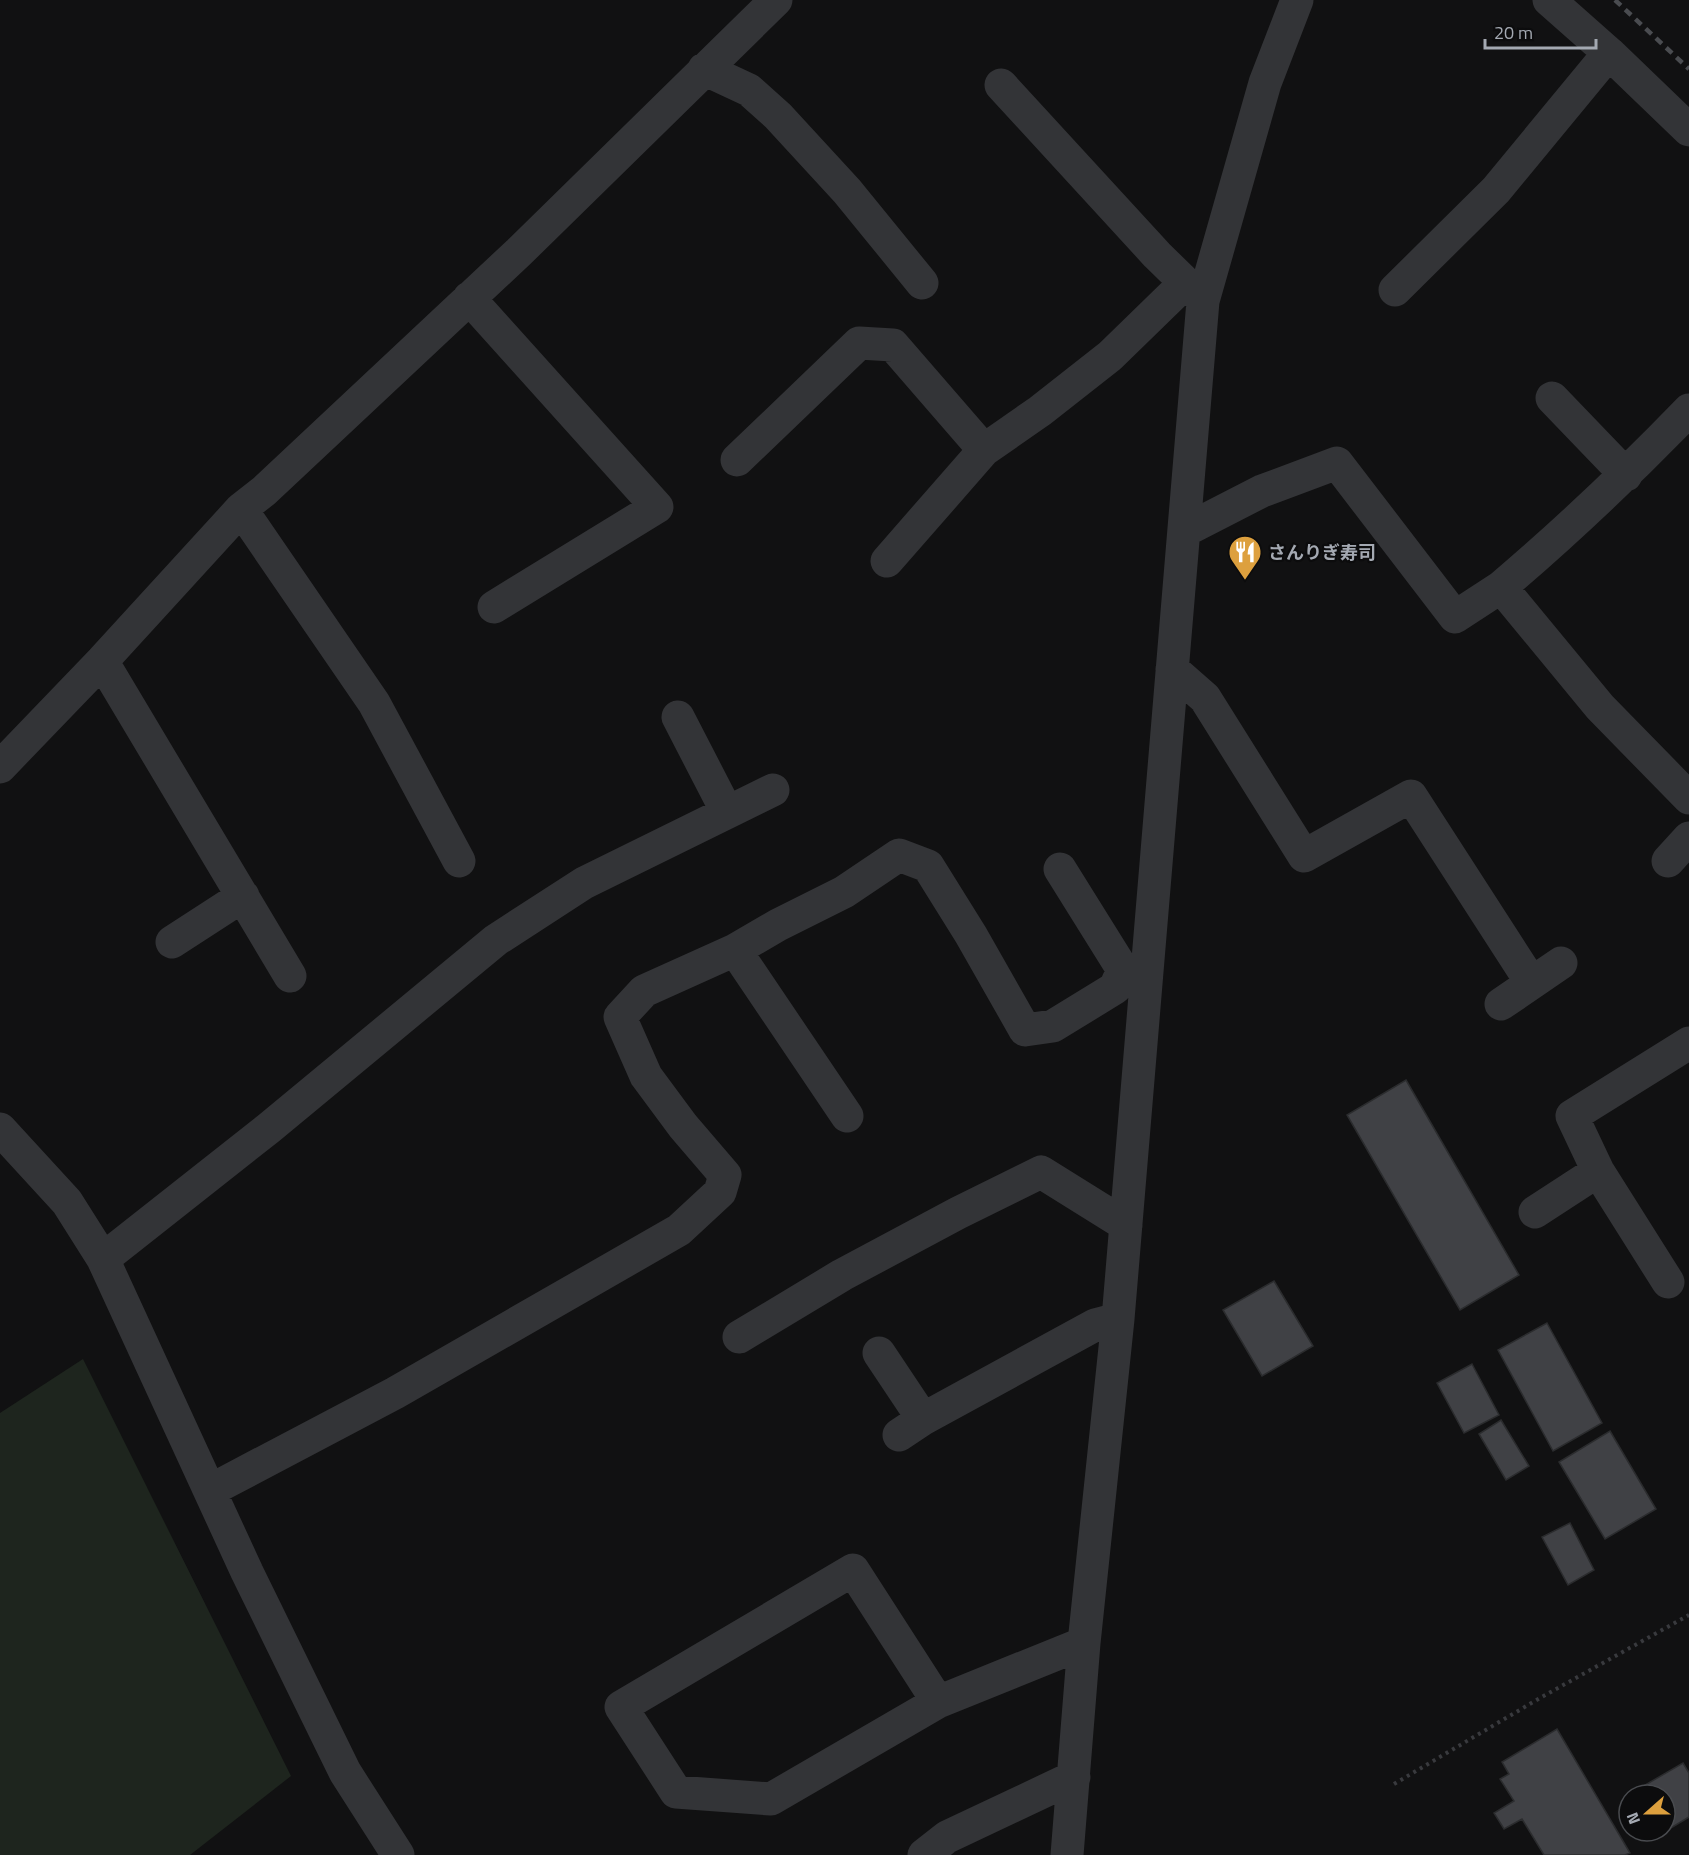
<svg xmlns="http://www.w3.org/2000/svg" width="1689" height="1855" font-family="'Titillium Web','Noto Sans JP',sans-serif">
	<rect width="100%" height="100%" fill="#111112"/>
	<path fill="#1e251e" d="M 83,1359 L 291,1776 L 190,1855 L 0,1855 L 0,1413 Z"/>
	<path fill="#404145" stroke="#2b2c2e" stroke-width="1.5" d="M 1406,1080 L 1519,1275 L 1460,1310 L 1347,1115 Z
		M 1274,1281 L 1313,1346 L 1262,1376 L 1223,1310 Z
		M 1547,1323 L 1602,1423 L 1553,1451 L 1498,1350 Z
		M 1472,1364 L 1499,1415 L 1464,1433 L 1437,1383 Z
		M 1501,1420 L 1529,1466 L 1506,1480 L 1479,1434 Z
		M 1610,1431 L 1656,1509 L 1605,1539 L 1559,1462 Z
		M 1570,1523 L 1594,1570 L 1568,1585 L 1542,1537 Z
		M 1557,1729 L 1630,1853 L 1625,1855 L 1544,1855 L 1522,1819 L 1504,1829 L 1494,1813 L 1514,1801 L 1500,1779 L 1509,1774 L 1502,1762 Z
		M 1683,1763 L 1689,1773 L 1689,1817 L 1666,1831 L 1665,1795 L 1644,1795 L 1640,1788 Z"/>
	<g fill="none" stroke-linecap="round" stroke-linejoin="round">
		<path stroke="#393a3e" stroke-width="4" stroke-dasharray="3 4.5" stroke-linecap="butt" d="M 1394,1784 L 1540,1698 L 1689,1615"/>
		<path stroke="#333437" stroke-width="33" d="M 1549,0 L 1609,53 L 1689,130
			M 704,69 L 749,90 L 778,116 L 847,191 L 922,283
			M 1001,85 L 1157,255 L 1201,298
			M 1395,290 L 1496,190 L 1609,53
			M 469,298 L 657,507 L 494,607
			M 1552,398 L 1626,475
			M 1689,410 C 1629,472 1567,531 1501,587 L 1600,707 L 1689,798
			M 737,460 L 859,343 L 893,345 L 984,450
			M 241,509 L 374,703 L 459,861
			M 1184,531 L 1262,491 L 1337,463 L 1455,617 L 1501,587
			M 887,561 L 984,450 L 1040,411 L 1110,356 L 1185,283
			M 102,661 L 290,976
			M 1172,669 L 1205,698 L 1304,856 L 1411,796 L 1531,982
			M 678,717 L 727,812
			M 0,767 L 102,661 L 241,509 L 264,491 L 519,252 L 776,0
			M 1668,861 L 1689,838
			M 172,942 L 243,896
			M 735,950 L 847,1116
			M 1501,1004 L 1561,963
			M 0,1129 L 67,1202 L 103,1259 L 247,1572 L 345,1772 L 398,1855
			M 1535,1212 L 1598,1171
			M 103,1259 L 269,1128 L 496,940 L 584,883 L 773,790
			M 1668,1282 L 1598,1171 L 1572,1116 L 1689,1043
			M 739,1337 L 842,1275 L 958,1213 L 1041,1172 L 1126,1225
			M 879,1353 L 923,1419
			M 899,1435 L 923,1419 L 1095,1325 L 1118,1319
			M 211,1490 L 395,1393 L 679,1230 L 720,1192 L 725,1175 L 683,1126 L 646,1076 L 620,1017 L 644,991 L 735,950 L 778,925 L 844,892 L 899,855 L 928,866 L 971,935 L 1025,1030 L 1053,1026 L 1115,988 L 1123,970 L 1060,869
			M 938,1702 L 853,1570 L 621,1707 L 676,1792 L 771,1799 L 938,1702 L 1084,1643
			M 924,1855 L 947,1837 L 1074,1777
			M 1067,1855 L 1084,1643 L 1118,1319 L 1203,301 L 1265,83 L 1297,0"/>
		<path stroke="#4a4c50" stroke-width="4.5" stroke-dasharray="8 6" stroke-linecap="butt" d="M 1615,0 L 1689,69"/>
	</g>
	<defs>
		<g id="restaurant-pin" transform="scale(1.725)"><path d="M0 17L-7.5 6A9.5 9.5 0 1 1 7.5 6Z" fill="#dda03e" stroke="#0c0c0d"/><path d="M-5-6h1v4h1v-4h1v4h1v-4h1v5L-1.5 .5V6h-2V.5L-5-1ZM5-6V6H3V1.5H1.5Q1.5-4 5-6Z" fill="#fff"/></g>
	</defs>
	<g fill-rule="evenodd">
		<use href="#restaurant-pin" x="1245" y="552"/>
	</g>
	<g text-anchor="middle" dominant-baseline="central" stroke-width="4.5" stroke-linejoin="round" paint-order="stroke">
		<g font-size="18" font-weight="bold" fill="#a4a9b2" stroke="#0c0c0d" text-anchor="start">
			<text x="1268" y="552">さんりぎ寿司</text>
		</g>
	</g>
	<g transform="translate(1647 1813) rotate(249)"><circle r="28" fill="#0c0c0d" stroke="#494b4f" stroke-width="1.5"/>
	<path d="M0-4.5L10 22L0 15L-10 22Z" fill="#dda03e"/>
	<text y="-9" font-size="16" font-weight="bold" text-anchor="middle" fill="#a4a9b2">N</text>
	</g>
	<path d="M1485 39v9h111v-9" fill="none" stroke="#a4a9b2" stroke-width="3"/>
	<text x="1494" y="39" font-size="18" fill="#a4a9b2" stroke="#0c0c0d" stroke-width="4.5" paint-order="stroke">20 m</text>
</svg>
